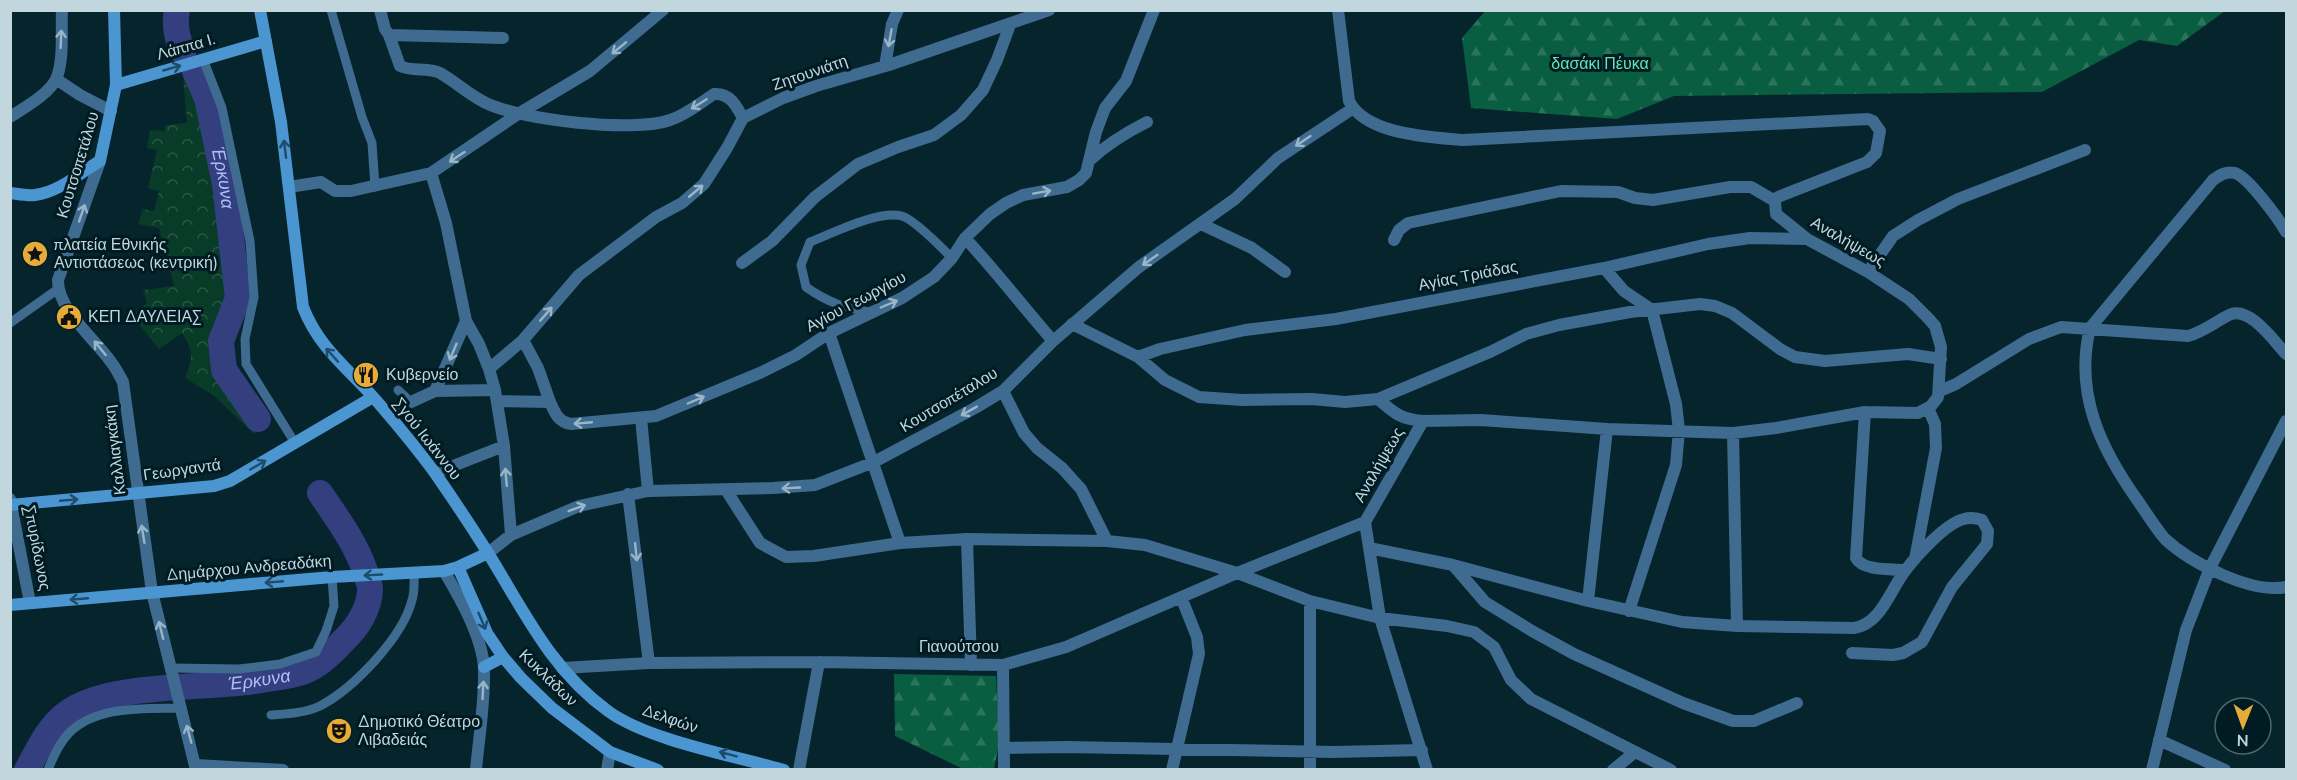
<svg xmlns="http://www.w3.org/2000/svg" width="2297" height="780" font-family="'Nunito Sans',sans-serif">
	<defs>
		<pattern id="forest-firs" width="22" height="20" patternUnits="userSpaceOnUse" patternTransform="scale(1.5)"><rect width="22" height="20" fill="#095d40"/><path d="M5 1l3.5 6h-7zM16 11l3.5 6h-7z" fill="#2b745b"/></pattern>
		<pattern id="park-crowns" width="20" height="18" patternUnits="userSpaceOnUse" patternTransform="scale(1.5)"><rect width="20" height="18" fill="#083c28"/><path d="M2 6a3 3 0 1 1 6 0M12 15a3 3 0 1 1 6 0" fill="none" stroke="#2a5747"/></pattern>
	</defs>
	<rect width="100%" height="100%" fill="#05242c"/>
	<path fill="url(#forest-firs)" d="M 1486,10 L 2225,10 L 2225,11 L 2177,46 L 2139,40 L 2042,92 L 1674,96 L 1617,119 L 1471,108 L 1462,38 Z
		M 894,674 L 996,676 L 999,743 L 994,769 L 963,769 L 895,736 Z"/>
	<path fill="url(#park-crowns)" d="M 190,75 L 198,93 L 220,183 L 234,298 L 218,342 L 221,371 L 262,427 L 254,434 L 213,395 L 185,378 C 193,357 194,352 182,333 L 159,349 L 132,316 L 147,303 L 143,290 L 174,286 L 159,228 L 138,224 L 143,209 L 154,211 L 159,191 L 148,188 L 157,150 L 147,148 L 150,130 L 165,131 L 165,125 L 187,123 L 183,76 Z"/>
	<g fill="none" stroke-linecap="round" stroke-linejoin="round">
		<g stroke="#343f80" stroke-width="26">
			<path d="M 177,10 C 174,26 177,38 183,52"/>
			<path id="s1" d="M 195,71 L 207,98 L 225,184 L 238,298 L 221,341 L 224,370 L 258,419"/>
			<path id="s2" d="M 27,770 C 40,746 52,719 77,707 C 125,683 207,689 261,680 C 278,677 298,676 313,667 C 325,660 335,650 344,640 C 357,628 370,608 370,589 C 370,583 366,577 365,571 C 355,542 337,518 320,493"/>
		</g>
		<path stroke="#3f6b90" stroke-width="9" d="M 331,10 L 362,117 L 372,143 L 375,187
			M 203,59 L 222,108 L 250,241 L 254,297 L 245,339 L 246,364 L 295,443
			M 869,312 C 845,308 827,302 806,287 L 801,265 L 810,242 C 833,233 878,210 902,216 C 915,220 942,248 952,258
			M 10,323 L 58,289
			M 398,390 L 411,402
			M 171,668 L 239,669 L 280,664 L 316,652 L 326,631 L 334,606 L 332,577
			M 271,715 C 287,714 305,713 320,706 C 354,688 403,637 412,600 C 415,592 414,582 414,573
			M 48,770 C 53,757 59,743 69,733 C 97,705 145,709 182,708"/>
		<path stroke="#3f6b90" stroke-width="12" d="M 380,10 L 385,29 L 389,35 L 400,66 C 412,72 428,67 440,73 C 456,82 469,95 486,103 C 521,120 634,133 670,120 C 686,115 700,103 714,94 C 730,93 736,105 743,118
			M 1338,10 L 1349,101 C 1366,135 1430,137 1463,140 L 1868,119 L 1873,121 L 1880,131 L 1876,153 L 1867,162 L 1778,197 L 1775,201 L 1776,214 L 1807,239 L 1868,272 L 1909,299 L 1929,319 L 1935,326 L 1941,347 L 1938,397 L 1931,406 L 1918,413 L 1865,412 L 1776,428 L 1733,433 L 1607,429 L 1481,420 L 1423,421 L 1365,522
			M 389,35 L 503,38
			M 885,66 L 892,24 L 898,10
			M 56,79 L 80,95 L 111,111
			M 10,117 C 24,108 51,93 57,77 C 64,57 61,32 62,10
			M 1089,161 C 1107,144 1125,133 1147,122
			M 289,187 L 321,182 L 335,191 L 351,191 L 431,173
			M 1201,224 L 1252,248 L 1285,272
			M 2286,232 C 2279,219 2248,177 2235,173 C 2226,171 2220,175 2213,180 L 2090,328 C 2074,394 2101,449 2138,501 C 2147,514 2155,527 2165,539 C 2191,563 2251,594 2286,587
			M 965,238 C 996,271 1023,307 1053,341
			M 1394,240 L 1399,230 L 1408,223 L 1561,191 L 1618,192 L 1635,198 L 1653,200 L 1730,187 L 1751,187 L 1775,201
			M 742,263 L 772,241 L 815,197 L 858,164 L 898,147 L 934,135 L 961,115 L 983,90 L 997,60 L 1010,25
			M 1604,268 L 1624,291 L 1652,310 L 1676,404 L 1679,430 L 1676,465 L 1629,611
			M 1868,272 L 1893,236 L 1918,220 L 1958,199 L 2085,150
			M 466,321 L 479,344 L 489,369
			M 1072,324 L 1138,357 L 1165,380 L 1199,397 L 1242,400 L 1312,399 L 1345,402 L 1378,399 C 1395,414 1401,419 1423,421
			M 829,333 L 900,543
			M 523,340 L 538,368 L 550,402
			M 1138,357 L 1160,349 L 1245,330 L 1336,319 L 1604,268 L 1708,244 L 1750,238 L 1807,239
			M 495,390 L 489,369 L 523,340 L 579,275 L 656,217 L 682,203 L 704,184 L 727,148 L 743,118 L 783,98 L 816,86 L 889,65 L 1049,10
			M 435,391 L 495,390 L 504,446 L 511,535
			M 1003,391 L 1024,433 L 1037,448 L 1062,468 L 1081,489 L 1107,541
			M 1940,391 L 1956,384 L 2029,339 L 2061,327 L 2188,336 C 2203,332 2215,322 2229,315 C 2249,305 2274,341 2286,354
			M 1378,399 L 1490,352 L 1526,334 L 1559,325 L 1630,312 L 1700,304 L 1715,306 L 1732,313 L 1780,349 L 1795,357 L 1825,361 L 1908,354 L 1941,359
			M 497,401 L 550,402 C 555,413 558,422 571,424 L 656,416 L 762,372 L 796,355 L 829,333 L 902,298 L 934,277 L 952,258 L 965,238 L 990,214 L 1006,203 L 1023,195 L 1067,187 L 1079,180 L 1086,173 L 1096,132 L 1105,108 L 1126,81 L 1154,10
			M 1865,412 L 1856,558 C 1863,571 1891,569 1905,570
			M 387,413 L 435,391 L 466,321 L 446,223 L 431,173 L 518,114 L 590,71 L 663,10
			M 641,418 L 648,491
			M 1733,433 L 1737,626
			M 435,473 L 504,446
			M 726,490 L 760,543 L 786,557 L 814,556 L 900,543 L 967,539 L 1107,541 L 1145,545 L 1237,573 L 1310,601 L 1380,618 L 1447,626 L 1474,632 L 1494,647 L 1511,680 L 1531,699 L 1671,770
			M 628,494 L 649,663
			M 1365,522 L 1380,618 L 1427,770
			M 967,539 L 971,665
			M 1369,548 L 1453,565 L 1588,601 L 1682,622 L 1737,626 L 1854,628 C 1881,624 1890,590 1905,571 C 1916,556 1946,523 1964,519 C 1971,517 1976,518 1982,520 L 1988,531 L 1987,544 L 1952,587 L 1922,642 L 1903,653 L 1893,655 L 1852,653
			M 488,553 L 511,535 L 579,506 L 648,491 L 773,488 L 815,485 L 874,462 L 975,408 L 1003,391 L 1053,341 L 1139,267 L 1235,199 L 1278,158 L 1352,109
			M 1915,559 L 1936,448 L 1935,424 L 1928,408
			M 1453,565 L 1485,602 L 1532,631 L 1574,654 L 1683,703 L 1733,721 L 1754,721 L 1797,703
			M 444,571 C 460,598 482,636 484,668 C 485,702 479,736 476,770
			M 152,592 L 196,770
			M 1310,601 L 1310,770
			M 1588,601 L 1607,429
			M 1003,665 L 1004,770
			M 562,668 L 649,663 L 819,662 L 1003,665 L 1066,647 L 1237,573 L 1365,522
			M 2159,740 L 2225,770
			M 1004,748 L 1066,747 L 1333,752 L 1422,750
			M 196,765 L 283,770
			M 607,770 L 610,752
			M 799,770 L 819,662
			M 1172,770 L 1199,654 L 1197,637 L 1181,597
			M 1613,770 L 1635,752
			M 2152,770 L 2186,630 L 2210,568 L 2286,421"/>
		<path stroke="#3f6b90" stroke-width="12" d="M 100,161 L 58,280 C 57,309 95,339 111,362 C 116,368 119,375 123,382 L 152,592
			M 10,499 L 30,603"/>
		<path stroke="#4b95d1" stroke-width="12" d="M 260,10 L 281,122 L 303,307 C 320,351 352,371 381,406 C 400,428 418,450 435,473 C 453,499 471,526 488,553 C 524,611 551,670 608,711 C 647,740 735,756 784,770
			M 116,85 L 266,41
			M 10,193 C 18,194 27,196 35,195 C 59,192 80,173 100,161 L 116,85 L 114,10
			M 10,505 L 214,486 L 230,481 L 373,397
			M 458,567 L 487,633 L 503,657 L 521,678 L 552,708 L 610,752 L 658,770
			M 10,605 L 332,577 L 444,571 L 458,567 L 488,553
			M 484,667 L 503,657"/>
	</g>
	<defs><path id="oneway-shaft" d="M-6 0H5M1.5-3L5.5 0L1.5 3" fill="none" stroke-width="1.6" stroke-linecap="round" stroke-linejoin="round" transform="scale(1.5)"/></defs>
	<g stroke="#9ab6c6">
		<use href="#oneway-shaft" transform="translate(890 38) rotate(100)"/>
		<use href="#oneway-shaft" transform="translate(61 39) rotate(-88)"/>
		<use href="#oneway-shaft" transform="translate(619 48) rotate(141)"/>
		<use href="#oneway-shaft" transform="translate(699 104) rotate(148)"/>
		<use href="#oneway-shaft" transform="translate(1303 141) rotate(146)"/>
		<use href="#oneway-shaft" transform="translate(457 157) rotate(147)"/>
		<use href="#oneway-shaft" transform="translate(696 191) rotate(-40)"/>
		<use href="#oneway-shaft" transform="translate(1042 192) rotate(-10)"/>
		<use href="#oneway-shaft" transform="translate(82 213) rotate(-71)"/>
		<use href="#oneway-shaft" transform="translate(1150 260) rotate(145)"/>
		<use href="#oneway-shaft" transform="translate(889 304) rotate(-23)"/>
		<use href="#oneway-shaft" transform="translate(546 314) rotate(-49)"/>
		<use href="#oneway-shaft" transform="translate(100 348) rotate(-129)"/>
		<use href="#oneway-shaft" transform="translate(453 352) rotate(113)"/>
		<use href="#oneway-shaft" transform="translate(696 400) rotate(-23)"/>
		<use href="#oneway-shaft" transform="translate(969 411) rotate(151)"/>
		<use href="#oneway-shaft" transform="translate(583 423) rotate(175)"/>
		<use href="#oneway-shaft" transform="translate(506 477) rotate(-95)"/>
		<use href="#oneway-shaft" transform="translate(791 488) rotate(177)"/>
		<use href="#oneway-shaft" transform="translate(577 508) rotate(-20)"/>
		<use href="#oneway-shaft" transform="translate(143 534) rotate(-99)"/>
		<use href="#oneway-shaft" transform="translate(636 552) rotate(84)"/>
		<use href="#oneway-shaft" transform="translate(161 630) rotate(-104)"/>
		<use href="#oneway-shaft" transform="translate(483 690) rotate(-87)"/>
		<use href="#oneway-shaft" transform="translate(189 734) rotate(-105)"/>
	</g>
	<g stroke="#1e4c69">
		<use href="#oneway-shaft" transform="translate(172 68) rotate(-16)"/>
		<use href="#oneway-shaft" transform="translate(285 149) rotate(-97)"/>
		<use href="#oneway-shaft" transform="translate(332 355) rotate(-132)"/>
		<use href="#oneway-shaft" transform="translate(258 465) rotate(-30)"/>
		<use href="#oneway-shaft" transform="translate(69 500) rotate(-5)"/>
		<use href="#oneway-shaft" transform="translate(373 575) rotate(177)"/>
		<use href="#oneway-shaft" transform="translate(274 582) rotate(175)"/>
		<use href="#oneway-shaft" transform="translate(79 599) rotate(175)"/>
		<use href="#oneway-shaft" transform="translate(482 621) rotate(67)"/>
		<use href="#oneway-shaft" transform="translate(728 754) rotate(-165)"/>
	</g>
	<defs>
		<g id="sight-disc" transform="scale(1.35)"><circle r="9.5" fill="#e7ac37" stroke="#001b23"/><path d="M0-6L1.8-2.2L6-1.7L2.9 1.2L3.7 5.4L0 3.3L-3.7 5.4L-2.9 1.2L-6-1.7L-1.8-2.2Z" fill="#111"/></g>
		<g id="civic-disc" transform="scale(1.35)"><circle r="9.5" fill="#e7ac37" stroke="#001b23"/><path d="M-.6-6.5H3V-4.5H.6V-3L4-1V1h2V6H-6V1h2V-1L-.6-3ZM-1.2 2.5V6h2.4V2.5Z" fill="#111"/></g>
		<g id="restaurant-disc" transform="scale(1.35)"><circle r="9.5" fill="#e7ac37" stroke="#001b23"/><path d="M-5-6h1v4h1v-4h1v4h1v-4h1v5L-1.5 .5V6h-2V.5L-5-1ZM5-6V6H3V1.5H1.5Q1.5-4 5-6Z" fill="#111"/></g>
		<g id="theatre-disc" transform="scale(1.35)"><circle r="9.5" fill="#e7ac37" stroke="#001b23"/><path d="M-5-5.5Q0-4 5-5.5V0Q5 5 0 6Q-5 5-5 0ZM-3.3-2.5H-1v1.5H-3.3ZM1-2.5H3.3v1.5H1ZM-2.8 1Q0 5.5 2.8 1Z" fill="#111"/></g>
	</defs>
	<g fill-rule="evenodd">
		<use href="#sight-disc" x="35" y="254"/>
		<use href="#civic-disc" x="69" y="317"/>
		<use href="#restaurant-disc" x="366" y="375"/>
		<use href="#theatre-disc" x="339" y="731"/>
	</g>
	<g text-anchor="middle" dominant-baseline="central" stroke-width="6" stroke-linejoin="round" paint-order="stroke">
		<g font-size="16" fill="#c1d6dd" stroke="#001b23">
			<text transform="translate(186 47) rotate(-16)">Λάππα Ι.</text>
			<text transform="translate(810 73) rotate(-19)">Ζητουνιάτη</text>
			<text transform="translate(78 165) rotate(-73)">Κουτσοπετάλου</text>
			<text transform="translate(1848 242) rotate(30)">Αναλήψεως</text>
			<text transform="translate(1468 276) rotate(-11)">Αγίας Τριάδας</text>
			<text transform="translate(856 302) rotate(-28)">Αγίου Γεωργίου</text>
			<text transform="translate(949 400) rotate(-31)">Κουτσοπέταλου</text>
			<text transform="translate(427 439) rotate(52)">Σγού Ιωάννου</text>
			<text transform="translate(115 450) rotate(-97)">Καλλιαγκάκη</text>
			<text transform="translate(1379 465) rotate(-60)">Αναλήψεως</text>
			<text transform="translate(182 470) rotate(-8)">Γεωργαντά</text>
			<text transform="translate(37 548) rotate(79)">Σπυρίδωνος</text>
			<text transform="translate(249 568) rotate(-5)">Δημάρχου Ανδρεαδάκη</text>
			<text x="959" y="647">Γιανούτσου</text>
			<text transform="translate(548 678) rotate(44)">Κυκλάδων</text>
			<text transform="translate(670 719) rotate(19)">Δελφών</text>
		</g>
		<g font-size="16" fill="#62e5ae" stroke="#001b23">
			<text x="1600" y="64">δασάκι Πέυκα</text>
		</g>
		<g font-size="16" fill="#c1d6dd" stroke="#001b23" text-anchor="start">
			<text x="54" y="245">πλατεία Εθνικής<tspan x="54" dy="18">Αντιστάσεως (κεντρική)</tspan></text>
			<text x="88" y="317">ΚΕΠ ΔΑΥΛΕΙΑΣ</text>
			<text x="386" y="375">Κυβερνείο</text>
			<text x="358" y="722">Δημοτικό Θέατρο<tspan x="358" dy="18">Λιβαδειάς</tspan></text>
		</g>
		<g font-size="18" font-style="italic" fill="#afbef9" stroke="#001b23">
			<text stroke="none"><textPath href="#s1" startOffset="111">Έρκυνα</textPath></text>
			<text stroke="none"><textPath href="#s2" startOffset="267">Έρκυνα</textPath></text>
		</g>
	</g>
	<rect width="2297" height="780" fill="none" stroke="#c1d6dd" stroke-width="24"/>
	<g transform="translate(2243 726) rotate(181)"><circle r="28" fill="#001b23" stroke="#4d666d" stroke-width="1.5"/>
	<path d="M0-4.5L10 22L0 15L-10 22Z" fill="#e7ac37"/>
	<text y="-9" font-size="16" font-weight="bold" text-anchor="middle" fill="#c1d6dd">N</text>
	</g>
</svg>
